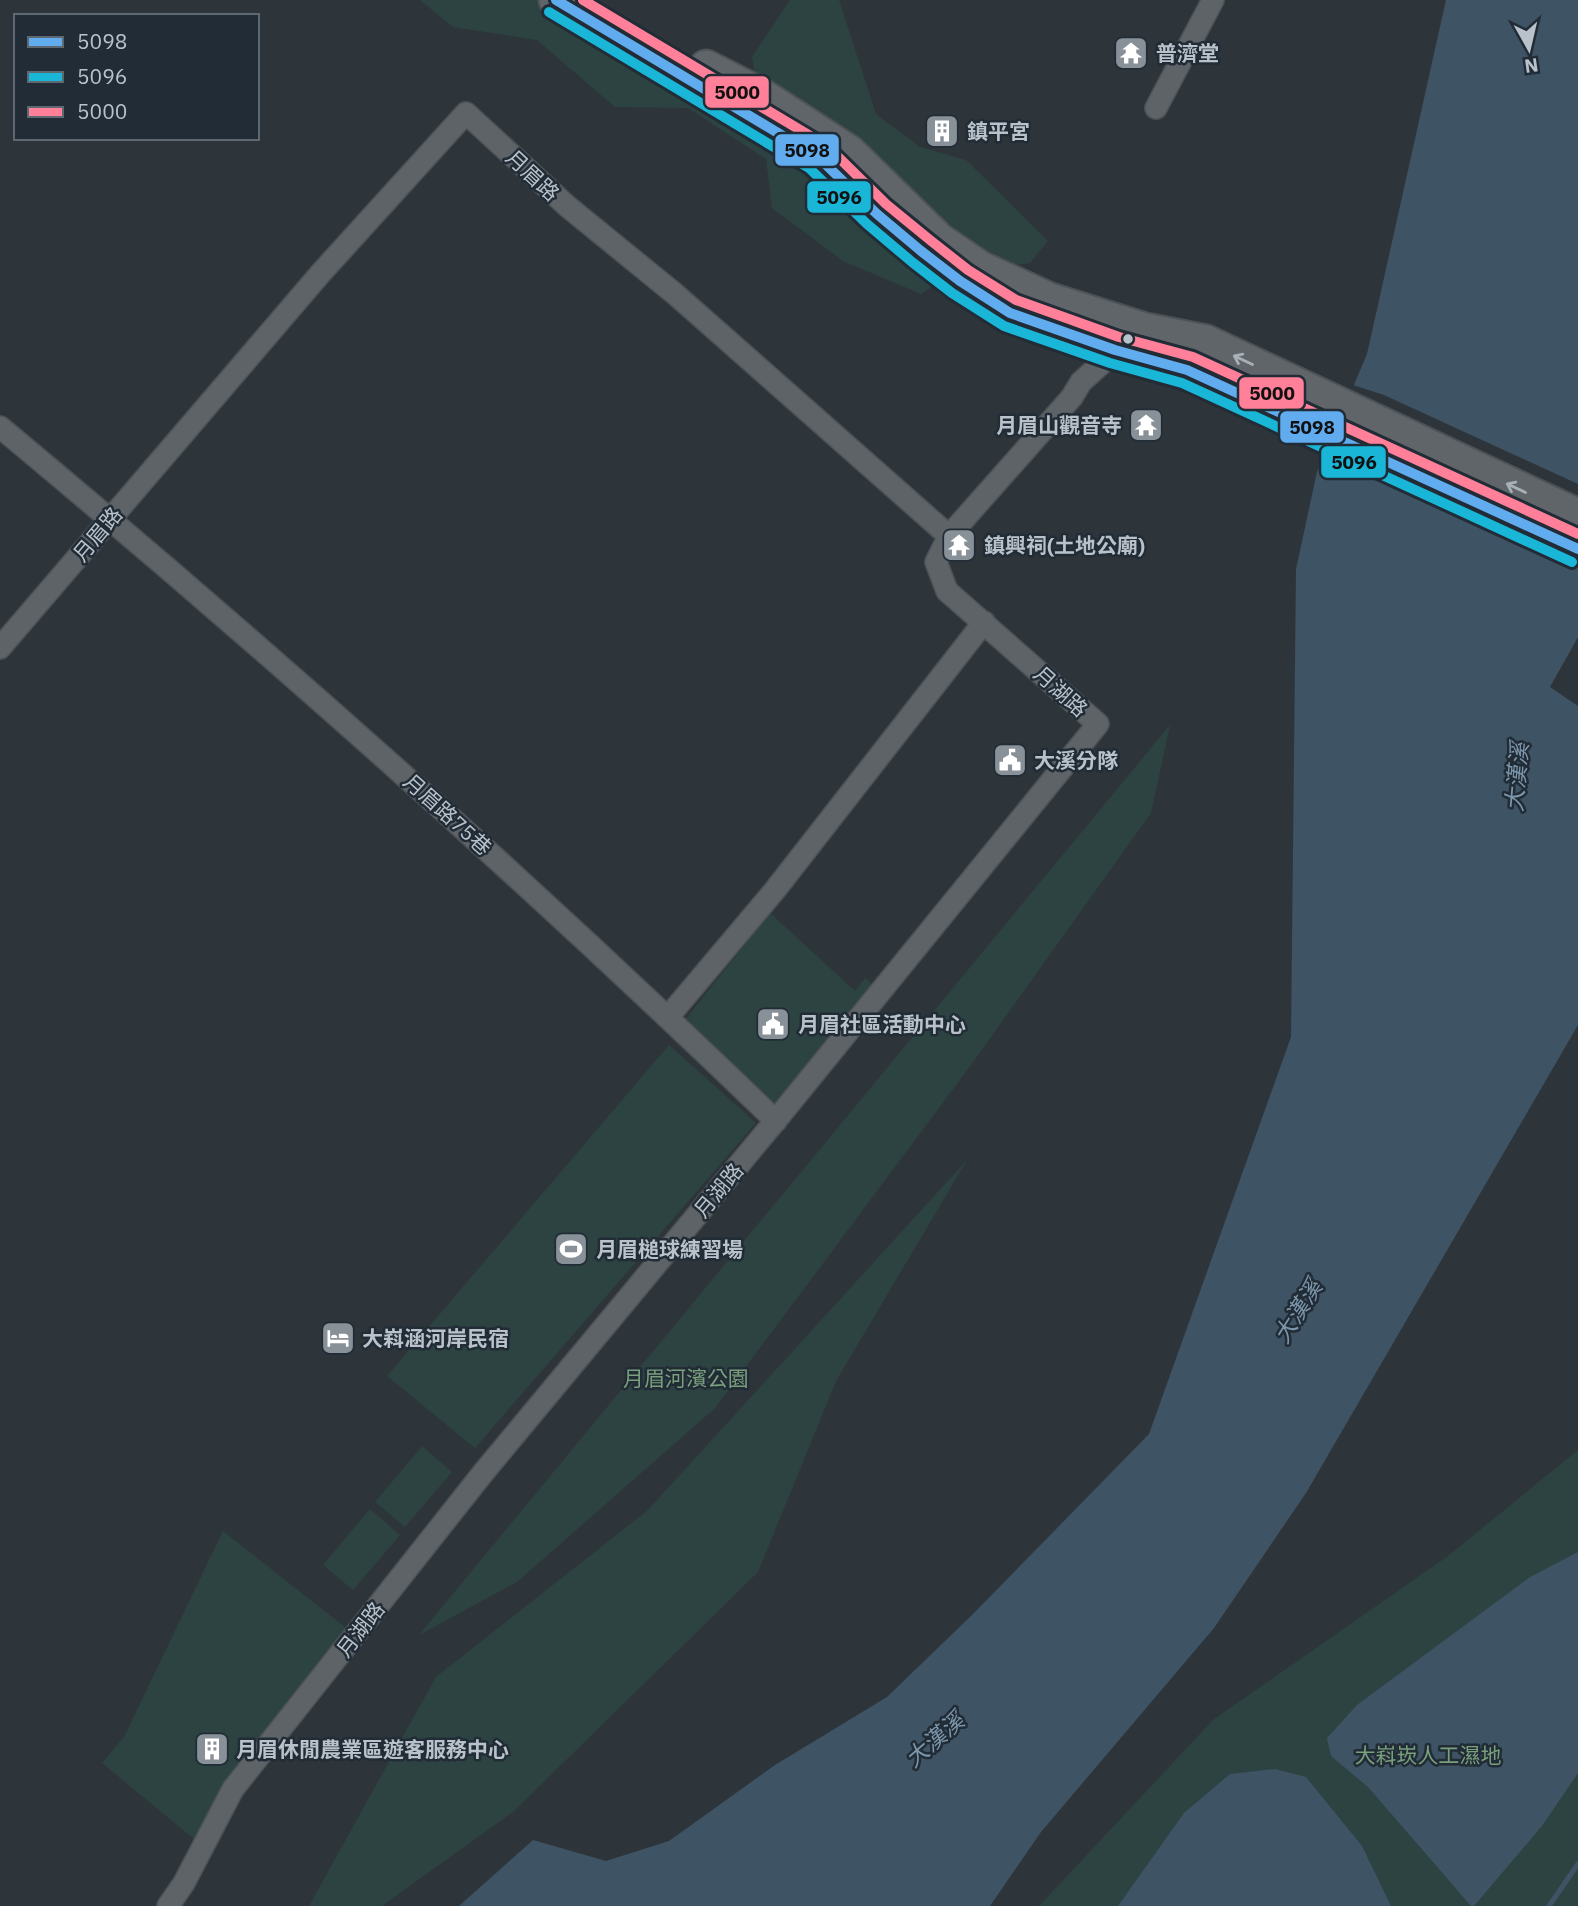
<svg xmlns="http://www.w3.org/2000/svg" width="1578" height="1906" font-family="'IBM Plex Sans','Noto Sans TC',sans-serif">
	<rect width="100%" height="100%" fill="#2e353a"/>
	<path fill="#2d4342" d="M 420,0 L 551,0 L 816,168 L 914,255 L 936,284 L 921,294 L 843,261 L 772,208 L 766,159 L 688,108 L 615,107 L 537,40 L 453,27 Z
		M 790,0 L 839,0 L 876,114 L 920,147 L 966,160 L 1048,241 L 1030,263 L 1005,266 L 756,80 L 752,57 Z
		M 1170,725 L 1151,813 L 971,1065 L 715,1408 L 517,1582 L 419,1635 Z
		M 770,913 L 855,991 L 865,978 L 879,990 L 776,1118 L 677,1030 Z
		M 669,1045 L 756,1123 L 475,1448 L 387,1376 Z
		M 967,1160 L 836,1381 L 758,1572 L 514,1811 L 382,1906 L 309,1906 L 436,1677 L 648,1510 Z
		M 422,1446 L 452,1472 L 405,1527 L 375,1502 Z
		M 1578,1450 L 1578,1906 L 1039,1906 L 1213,1720 L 1448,1556 Z
		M 370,1509 L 400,1535 L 353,1590 L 323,1565 Z
		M 223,1531 L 346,1628 L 194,1839 L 102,1763 L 124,1737 Z"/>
	<path fill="#3e5364" d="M 1446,0 L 1578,0 L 1578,637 L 1550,687 L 1578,706 L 1578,1025 L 1306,1493 L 1214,1628 L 1041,1832 L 990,1906 L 459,1906 L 533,1840 L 606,1861 L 669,1841 L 775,1765 L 887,1697 L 974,1613 L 1149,1434 L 1291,1037 L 1296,569 L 1317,472 L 1367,354 Z
		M 1578,1552 L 1578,1773 L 1542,1826 L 1474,1906 L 1471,1906 L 1368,1787 L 1331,1756 L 1327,1738 L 1357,1705 L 1530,1577 Z
		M 1275,1769 L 1306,1777 L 1362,1846 L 1391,1906 L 1118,1906 L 1184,1813 L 1230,1774 Z"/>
	<path fill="#2e353a" d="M 1350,384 L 1384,395 L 1578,484 L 1578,557 L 1326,443 Z"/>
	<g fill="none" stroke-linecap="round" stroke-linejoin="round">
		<path stroke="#3e5364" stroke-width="5" d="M 1549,1906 L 1578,1864"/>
		<g stroke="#4c5155" stroke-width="24">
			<path id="minor" d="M 1156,108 L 1213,0
				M 0,427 C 267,649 526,880 776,1121
				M 0,648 L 320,274 L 466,113 L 567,206 L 675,294 L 949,536 L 1072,397 L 1081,382 L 1122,345
				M 668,1017 L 775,890 L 984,622
				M 168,1906 L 184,1883 L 233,1789 L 483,1473 L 781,1114 L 1098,724 L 947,591 L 936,562 L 949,536"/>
		</g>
		<g stroke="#4c5257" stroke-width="37">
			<path id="primary" d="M 556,0 L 818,157 L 877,214 L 921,251 L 960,281 L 1010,313 L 1115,350 L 1187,370 L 1578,549
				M 706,67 L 761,95 L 849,152 L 939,240 L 980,268 L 1050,300 L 1145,330 L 1206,342 L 1578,516"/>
		</g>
		<use href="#minor" stroke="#5e6368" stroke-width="21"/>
		<use href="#primary" stroke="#60656a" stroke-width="33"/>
		<g stroke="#212c36" stroke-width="16">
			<path id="bus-1" d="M 556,0 L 818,157 L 877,214 L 921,251 L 960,281 L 1010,313 L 1115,350 L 1187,370 L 1578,549"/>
		</g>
		<g stroke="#212c36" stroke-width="16">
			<path id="bus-2" d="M 549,12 L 809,168 L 867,224 L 912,262 L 952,293 L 1004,326 L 1110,363 L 1182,383 L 1572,562"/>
		</g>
		<g stroke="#212c36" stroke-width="16">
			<path id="bus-3" d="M 583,0 L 827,146 L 886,204 L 930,240 L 968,270 L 1016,300 L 1119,337 L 1193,357 L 1578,534"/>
		</g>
		<use href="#bus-1" stroke="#60acee" stroke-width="10"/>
		<use href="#bus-2" stroke="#1ab6d8" stroke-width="10"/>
		<use href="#bus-3" stroke="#ff8098" stroke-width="10"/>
	</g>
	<defs><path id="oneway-shaft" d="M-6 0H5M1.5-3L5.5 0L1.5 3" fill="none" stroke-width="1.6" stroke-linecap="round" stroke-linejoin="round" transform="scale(1.75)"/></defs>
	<g stroke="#a7afb7">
		<use href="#oneway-shaft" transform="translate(1243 360) rotate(-155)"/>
		<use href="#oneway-shaft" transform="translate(1516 488) rotate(-155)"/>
	</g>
	<defs>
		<g id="temple-square" transform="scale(1.75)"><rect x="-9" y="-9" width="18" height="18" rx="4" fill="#889198" stroke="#212c36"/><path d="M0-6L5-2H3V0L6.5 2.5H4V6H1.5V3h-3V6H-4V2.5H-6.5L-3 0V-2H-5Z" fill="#fff"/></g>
		<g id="building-square" transform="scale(1.75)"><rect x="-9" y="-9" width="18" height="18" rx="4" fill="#889198" stroke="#212c36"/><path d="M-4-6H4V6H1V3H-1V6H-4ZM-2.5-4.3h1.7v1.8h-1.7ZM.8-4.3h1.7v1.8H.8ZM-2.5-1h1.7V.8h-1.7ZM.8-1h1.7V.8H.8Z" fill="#fff"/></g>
		<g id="civic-square" transform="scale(1.75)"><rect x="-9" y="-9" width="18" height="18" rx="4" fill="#889198" stroke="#212c36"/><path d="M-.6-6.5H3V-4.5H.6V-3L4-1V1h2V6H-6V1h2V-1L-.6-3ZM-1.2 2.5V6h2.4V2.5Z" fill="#fff"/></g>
		<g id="stadium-square" transform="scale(1.75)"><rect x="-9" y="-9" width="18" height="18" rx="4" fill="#889198" stroke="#212c36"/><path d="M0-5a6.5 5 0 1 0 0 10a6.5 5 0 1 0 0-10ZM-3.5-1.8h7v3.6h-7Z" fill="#fff"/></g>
		<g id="hotel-square" transform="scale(1.75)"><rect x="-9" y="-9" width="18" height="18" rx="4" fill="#889198" stroke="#212c36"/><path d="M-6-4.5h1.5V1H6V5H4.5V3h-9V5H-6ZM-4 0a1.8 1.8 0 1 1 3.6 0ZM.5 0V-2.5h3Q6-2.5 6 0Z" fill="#fff"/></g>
	</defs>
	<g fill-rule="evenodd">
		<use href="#temple-square" x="1131" y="53"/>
		<use href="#building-square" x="942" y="131"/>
		<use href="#temple-square" x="1146" y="425"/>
		<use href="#temple-square" x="959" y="545"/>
		<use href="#civic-square" x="1010" y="760"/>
		<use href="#civic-square" x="773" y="1024"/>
		<use href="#stadium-square" x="571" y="1249"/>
		<use href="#hotel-square" x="338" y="1338"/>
		<use href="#building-square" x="212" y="1749"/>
	</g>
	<circle fill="#b9c2ca" stroke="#212c36" stroke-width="2.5" cx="1128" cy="339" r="6"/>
	<g text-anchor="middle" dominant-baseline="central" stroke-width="5" stroke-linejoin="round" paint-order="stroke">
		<g font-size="21" font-weight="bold" fill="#b9c2ca" stroke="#212c36" text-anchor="start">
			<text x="1156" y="53">普濟堂</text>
			<text x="967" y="131">鎮平宮</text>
			<text x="1122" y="425" text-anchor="end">月眉山觀音寺</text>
			<text x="984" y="545">鎮興祠(土地公廟)</text>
			<text x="1034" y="760">大溪分隊</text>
			<text x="798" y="1024">月眉社區活動中心</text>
			<text x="596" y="1249">月眉槌球練習場</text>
			<text x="362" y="1338">大嵙涵河岸民宿</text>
			<text x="236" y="1749">月眉休閒農業區遊客服務中心</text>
		</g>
		<g font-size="21" fill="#b9c2ca" stroke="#212c36">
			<text transform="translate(533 175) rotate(43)">月眉路</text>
			<text transform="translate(97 534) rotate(-50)">月眉路</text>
			<text transform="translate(1061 691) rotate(42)">月湖路</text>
			<text transform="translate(448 814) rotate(42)">月眉路75巷</text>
			<text transform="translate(718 1190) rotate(-50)">月湖路</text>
			<text transform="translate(360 1629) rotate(-52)">月湖路</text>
		</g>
		<g font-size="21" fill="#799f7d" stroke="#212c36">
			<text x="686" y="1378">月眉河濱公園</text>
			<text x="1428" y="1755">大嵙崁人工濕地</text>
		</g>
		<g font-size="23" font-style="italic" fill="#7c96ab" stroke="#212c36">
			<text transform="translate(1516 777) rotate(-85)">大漢溪</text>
			<text transform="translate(1297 1311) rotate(-58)">大漢溪</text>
			<text transform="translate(934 1739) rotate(-41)">大漢溪</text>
		</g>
	</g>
	<g stroke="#212c36" stroke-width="2.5">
		<rect x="704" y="75" width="66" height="34" rx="7" fill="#ff8098"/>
		<rect x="774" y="133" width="66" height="34" rx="7" fill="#60acee"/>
		<rect x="806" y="180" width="66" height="34" rx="7" fill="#1ab6d8"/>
		<rect x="1238" y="376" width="67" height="34" rx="7" fill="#ff8098"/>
		<rect x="1279" y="410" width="66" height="34" rx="7" fill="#60acee"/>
		<rect x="1320" y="445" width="67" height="34" rx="7" fill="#1ab6d8"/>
	</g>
	<g font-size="19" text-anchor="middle" font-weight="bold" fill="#111">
		<text x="737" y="99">5000</text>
		<text x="807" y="157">5098</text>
		<text x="839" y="204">5096</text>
		<text x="1272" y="400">5000</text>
		<text x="1312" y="434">5098</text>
		<text x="1354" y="469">5096</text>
	</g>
	<rect x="14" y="14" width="245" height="126" fill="#212c36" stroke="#5e6871" stroke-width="2"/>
	<rect x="28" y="37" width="35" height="10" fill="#60acee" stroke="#5e6871" stroke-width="2"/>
	<text x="77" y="49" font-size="21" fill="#b9c2ca">5098</text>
	<rect x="28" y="72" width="35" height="10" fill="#1ab6d8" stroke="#5e6871" stroke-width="2"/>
	<text x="77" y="84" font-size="21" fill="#b9c2ca">5096</text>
	<rect x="28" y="107" width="35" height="10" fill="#ff8098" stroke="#5e6871" stroke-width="2"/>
	<text x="77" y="119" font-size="21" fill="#b9c2ca">5000</text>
	<g transform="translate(1529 49) rotate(172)" stroke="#212c36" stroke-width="5" paint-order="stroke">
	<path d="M0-5L12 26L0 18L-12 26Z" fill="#b9c2ca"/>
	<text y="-10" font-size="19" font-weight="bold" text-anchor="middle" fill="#b9c2ca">N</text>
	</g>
</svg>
